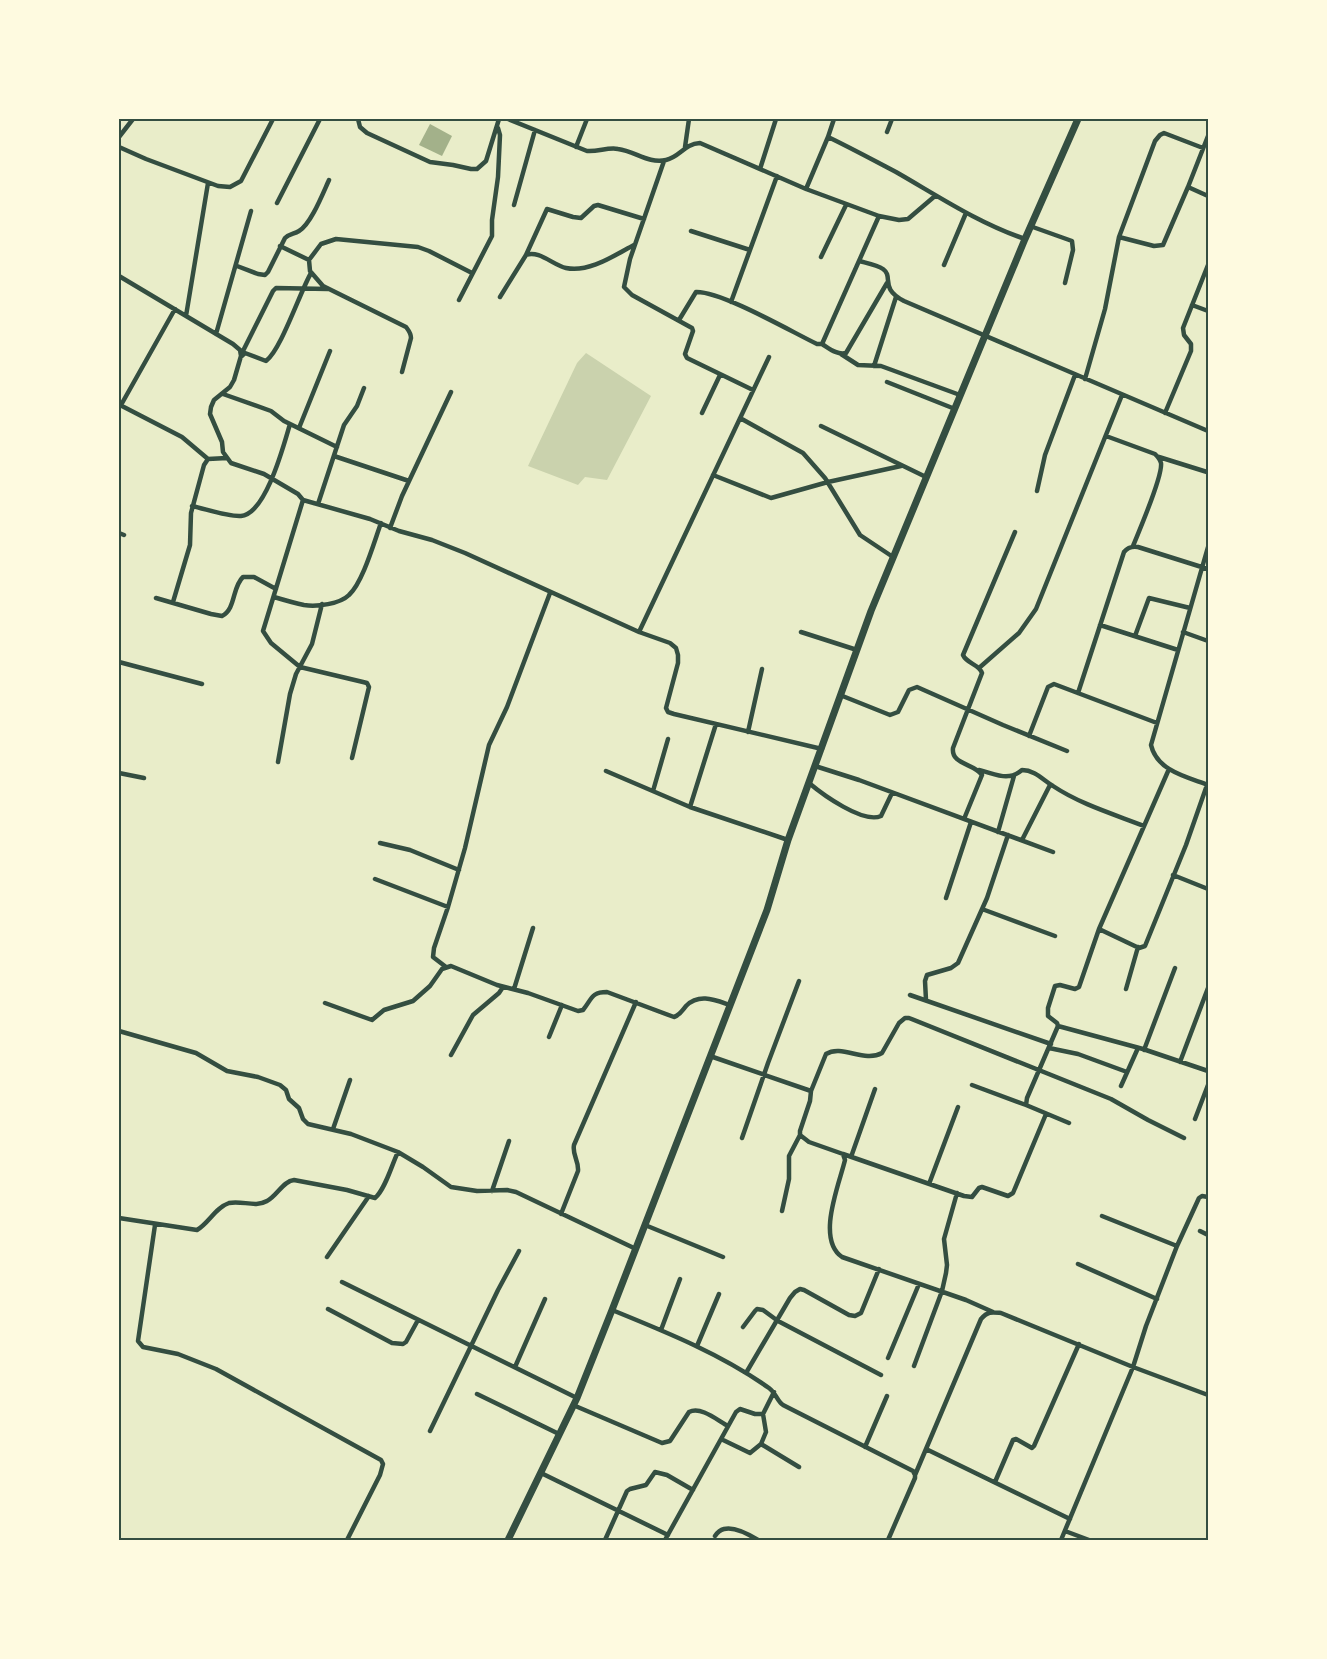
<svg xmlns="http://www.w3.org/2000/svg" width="1327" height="1659" font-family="'Source Sans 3',sans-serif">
	<rect width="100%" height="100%" fill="#e9edc9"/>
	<path fill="#cad2ad" d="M 586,353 L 651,396 L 607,480 L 585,477 L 578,485 L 528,466 L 577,363 Z"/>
	<path fill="#a3b18a" d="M 430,124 L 452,136 L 442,156 L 419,145 Z"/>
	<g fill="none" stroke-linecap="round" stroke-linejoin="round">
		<path stroke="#344e41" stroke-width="4.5" d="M 358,119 L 360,127 L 367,133 L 430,162 L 453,165 L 471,169 L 477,169 L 486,161 L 499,119
			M 508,119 L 587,151 C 598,152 608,147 618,149 C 635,151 648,164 666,160 C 680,157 684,144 700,143 L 806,189 L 879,216 L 899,220 L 908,219 L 935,196
			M 834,119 L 828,137 C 851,148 873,160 896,172 C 938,196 978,223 1025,239
			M 887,132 L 892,119
			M 1208,136 L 1188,187 L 1208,196
			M 119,137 L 133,119
			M 119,147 L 146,159 L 218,186 L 230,187 L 241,181 L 273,119
			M 576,147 L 587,119
			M 685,147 L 689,119
			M 664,161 L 630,259 L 624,287 L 632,295 L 692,328 L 693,331 L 685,354 L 687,358 L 753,390
			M 760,169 L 776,119
			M 806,189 L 828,137
			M 277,203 L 320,119
			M 514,205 L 535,130
			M 1030,226 L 1072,241 L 1073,250 L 1065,283
			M 691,231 L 750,250
			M 1119,237 L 1154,246 L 1163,245 L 1188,187
			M 280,246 L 309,260 L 310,271 L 323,286 L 406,327 C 409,331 411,333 411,338 L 402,372
			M 526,255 L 547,209 L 573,217 L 581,218 L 594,206 L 598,205 L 644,219
			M 821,257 L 846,205
			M 309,260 L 321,244 L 336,239 L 418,247 L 429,251 L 472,273
			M 859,261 C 866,263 877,265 883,269 C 894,277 879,288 904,301 L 1208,431
			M 944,265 L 966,213
			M 237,266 L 258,274 L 265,275 L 268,272 L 285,238 C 289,234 294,234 299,231 C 311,224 323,193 329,180
			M 119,276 L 233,344 L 240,350 L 241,356 L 234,380 L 230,387 L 214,400 L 211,407 L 210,414 L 222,442 L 223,452 L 231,463 L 264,474 L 298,494 L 303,500 L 263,631 L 271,643 L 300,667 L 363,682 L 367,683 L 369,687 L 352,758
			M 500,297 L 526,255 C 539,250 553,265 566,268 C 589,273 615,255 634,245
			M 459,300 L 492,236 L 492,220 L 498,177 L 500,135 L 498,128
			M 731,302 L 777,176
			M 1192,305 L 1208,311
			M 186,316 L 208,183
			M 679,320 L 696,292 C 721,291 792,332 817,344 L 822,344 L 879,216
			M 216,334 L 251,211
			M 822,344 C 830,349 837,355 846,353 L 887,283
			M 841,354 L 858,365 L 881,366 L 960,395
			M 241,355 L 273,291 L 276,288 L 328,289
			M 242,356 L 245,353 L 266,361 C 281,350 300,292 311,273
			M 874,366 L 896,297
			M 1085,379 L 1105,309 L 1119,237 L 1155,141 L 1160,135 L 1164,133 L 1203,148
			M 887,382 L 955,409
			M 223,394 L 271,411 L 284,421 L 337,447
			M 120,405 L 182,437 L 208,459
			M 121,405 L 175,309
			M 702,413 L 720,375
			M 1165,413 L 1191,351 L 1191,344 L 1184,335 L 1183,328 L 1208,265
			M 740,418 L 803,453 L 825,478 L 860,535 L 893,557
			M 821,426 L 926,477
			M 299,428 L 330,351
			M 1106,436 L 1155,454 C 1158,457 1160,459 1161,463 C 1163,476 1139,531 1133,546
			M 334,456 L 409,481
			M 1159,457 L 1207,472
			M 713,475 L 771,498 L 828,482 L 901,466
			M 1037,491 L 1045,455 L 1075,375
			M 303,500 L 370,519 L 399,531 L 432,540 L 465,553 L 639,632 L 670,643 L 676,648 L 678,655 L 678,663 L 666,708 L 668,712 L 674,714 L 822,749
			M 318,504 L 344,425 L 357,406 L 364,388
			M 192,506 C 206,509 228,517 241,516 C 266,514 284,444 290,424
			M 390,528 L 402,496 L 451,392
			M 119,533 L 124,535
			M 1208,547 L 1151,745 C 1157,771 1187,777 1208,785
			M 274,597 C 284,600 294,603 304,605 C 317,607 340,604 349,595 C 363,582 374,542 381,523
			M 156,598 L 211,614 L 222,616 C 236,609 232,587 243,577 L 254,577 L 276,589
			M 173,602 L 190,545 L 191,513 L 204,465 L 208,459 L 227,458
			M 1100,625 L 1178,650
			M 639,632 L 769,357
			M 801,632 L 857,650
			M 1183,632 L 1208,641
			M 1135,636 L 1149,598 L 1190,608
			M 119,662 L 202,684
			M 979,668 L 1019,633 L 1036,609 L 1122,395
			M 1078,693 L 1124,552 C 1128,547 1132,546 1138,547 L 1208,569
			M 840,695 L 890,715 L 898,712 L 909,690 L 917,687 L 1003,725 L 1067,751
			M 748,732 L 762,669
			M 1029,736 L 1048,687 L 1054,684 L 1157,723
			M 278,762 L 290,694 L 296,674 L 312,644 L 322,604
			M 815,766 L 859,780 L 1053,852
			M 979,770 C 996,774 1008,782 1022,770 C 1035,770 1043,780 1053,786 C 1080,804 1113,814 1144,826
			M 606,771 L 690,807 L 788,840
			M 119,773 L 144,778
			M 809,783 C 822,794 863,824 881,816 L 892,793
			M 653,791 L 668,739
			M 690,807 L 716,724
			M 964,819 L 982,775 C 974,763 951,765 953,748 L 982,673 C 979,664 967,664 963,655 L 1015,532
			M 998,832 L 1014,776
			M 1022,840 L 1050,785
			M 380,843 L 410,850 L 459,870
			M 1173,875 L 1208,889
			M 375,879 L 448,907
			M 946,898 L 971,822
			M 982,909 L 1055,936
			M 1099,929 L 1139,948 L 1145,946 L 1186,845 L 1207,785
			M 446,967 L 433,957 L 434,948 L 448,907 L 465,848 L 489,745 L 507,707 L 550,593
			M 514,989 L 533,928
			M 1126,989 L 1138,947
			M 910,995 L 1051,1044
			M 926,1000 L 925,981 L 927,975 L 951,968 L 958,963 L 987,898 L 1008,835
			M 325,1003 L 372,1020 L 384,1010 L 413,1001 L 430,986 L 442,969 L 451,966 L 497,985 L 528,993 L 578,1011 L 583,1010 C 592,999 591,992 607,992 L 674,1017 C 680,1015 682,1011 686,1006 C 699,993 715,1000 730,1005
			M 1058,1026 L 1143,1049 L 1208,1071
			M 119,1031 L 196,1053 L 227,1071 L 258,1077 L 280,1085 L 286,1090 L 289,1099 L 299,1108 L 303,1119 L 308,1124 L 351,1134 L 398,1152 L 423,1167 L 451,1187 L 477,1191 L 507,1190 L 516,1192 L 636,1249
			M 549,1037 L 562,1005
			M 1049,1048 L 1078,1054 L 1127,1072
			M 1144,1050 L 1175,968
			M 451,1055 L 473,1015 L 499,993 L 503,987
			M 710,1056 L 811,1091 L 810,1101 L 800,1131 L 800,1135 L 809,1142 L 843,1154 L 845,1160 C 839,1185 816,1239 842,1257 L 966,1300 L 993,1312
			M 1180,1062 L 1208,988
			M 972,1085 L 1026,1105
			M 1121,1086 L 1138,1048
			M 811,1091 L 826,1054 C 842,1044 864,1063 882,1053 L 899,1023 L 905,1018 L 909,1018 L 1111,1099 L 1148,1120 L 1184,1138
			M 1195,1119 L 1208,1085
			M 1069,1123 L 1026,1105 L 1027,1098 L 1058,1026 L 1057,1023 L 1048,1016 L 1048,1008 L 1055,986 L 1060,985 L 1075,989 L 1079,987 L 1099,929 L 1169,769
			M 333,1129 L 350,1080
			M 742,1138 L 768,1063 L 799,981
			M 843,1154 L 964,1196 L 972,1197 L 979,1188 L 982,1187 L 1008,1196 L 1013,1193 L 1046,1114
			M 851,1157 L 875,1089
			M 929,1184 L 958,1107
			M 492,1191 L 509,1141
			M 782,1211 L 789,1179 L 789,1156 L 800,1135
			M 561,1214 L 578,1171 C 579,1161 572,1155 574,1145 L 636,1002
			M 1102,1216 L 1177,1246
			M 119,1218 L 197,1230 C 209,1223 215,1208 229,1203 C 242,1200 255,1208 267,1201 C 277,1196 283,1181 294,1180 L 347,1190 L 375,1198 C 385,1190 392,1164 398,1152
			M 155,1225 L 138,1341 L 143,1347 L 178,1354 L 216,1369 L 381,1460 L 383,1464 L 380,1475 L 347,1540
			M 645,1225 L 723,1257
			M 1200,1231 L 1208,1235
			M 327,1257 L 369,1196
			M 1078,1264 L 1157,1299
			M 342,1282 L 577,1398
			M 328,1309 L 392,1343 L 403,1344 L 406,1342 L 418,1320
			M 612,1310 C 666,1332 721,1354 769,1388 C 776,1393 777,1401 783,1405 L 913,1471 L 915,1475 L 915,1478 L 888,1540
			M 743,1327 L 755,1311 L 757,1309 L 763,1310 L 778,1321 L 881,1375
			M 661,1330 L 680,1279
			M 697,1346 L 719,1294
			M 888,1358 L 919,1284
			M 914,1366 L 942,1291 L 946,1273 L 947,1265 L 944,1239 L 957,1193
			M 515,1367 L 545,1299
			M 746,1373 L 790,1298 L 795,1292 L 800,1289 L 804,1290 L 849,1315 L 855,1316 L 861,1313 L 879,1269
			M 477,1394 L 559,1434
			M 573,1405 L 662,1443 L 670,1441 L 689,1412 C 701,1406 717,1420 728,1426
			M 763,1414 L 766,1432 L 761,1444 L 799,1467
			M 430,1431 L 498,1290 L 519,1251
			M 721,1439 L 750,1453 L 761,1444
			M 865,1447 L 887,1396
			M 926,1449 L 1070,1519
			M 541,1473 L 668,1535
			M 915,1475 L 981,1319 C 988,1311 992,1312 1001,1313 L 1133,1367 L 1208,1395
			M 995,1482 L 1013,1440 L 1016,1439 L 1032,1448 L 1034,1446 L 1079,1344
			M 1065,1531 L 1089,1540
			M 715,1536 C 717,1533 720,1530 724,1529 C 735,1526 750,1535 758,1540
			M 605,1540 L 627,1491 L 630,1489 L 646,1485 L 655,1472 L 667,1475 L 693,1490
			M 665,1540 L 736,1412 L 740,1409 L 755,1414 L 763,1414 L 774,1392
			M 1061,1540 L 1133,1367 L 1146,1326 L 1177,1246 L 1199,1198 L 1202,1196 L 1208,1197"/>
		<path stroke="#344e41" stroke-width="7" d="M 508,1540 L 577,1398 L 612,1310 L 767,910 L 788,840 L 871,611 L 1025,239 L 1078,119"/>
	</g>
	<rect width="1327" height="1659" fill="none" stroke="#fefae0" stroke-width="240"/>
	<rect x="120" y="120" width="1087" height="1419" fill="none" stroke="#344e41" stroke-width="2"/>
</svg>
